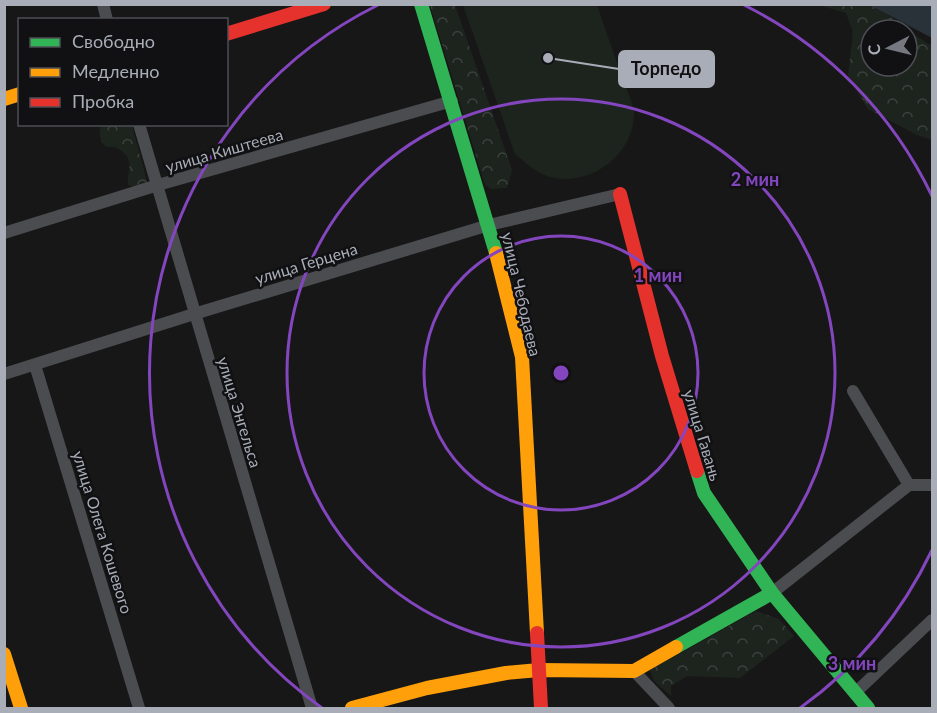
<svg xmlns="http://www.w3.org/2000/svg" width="937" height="713" font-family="Lato,sans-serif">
	<defs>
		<pattern id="forest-crowns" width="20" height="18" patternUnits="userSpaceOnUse" patternTransform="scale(1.5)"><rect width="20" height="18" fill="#1d241e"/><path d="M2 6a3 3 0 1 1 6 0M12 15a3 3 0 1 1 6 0" fill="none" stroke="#3b413d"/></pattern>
	</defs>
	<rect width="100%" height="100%" fill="#171717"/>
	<path fill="#1d241e" d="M 463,5 L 597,5 C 606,31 615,57 624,83 C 628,92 634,105 634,114 C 633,156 590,187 550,177 C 536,173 526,163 515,154 Z"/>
	<path fill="url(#forest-crowns)" d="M 430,5 L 455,5 L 512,170 L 507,188 L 491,189 L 485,185 Z
		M 819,5 L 876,5 L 907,30 L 871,30 L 871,66 L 907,66 L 907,30 L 932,46 L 932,140 L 917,135 L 868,109 L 848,76 L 853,32 L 846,13 Z
		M 101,125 L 132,125 L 147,182 L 144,187 L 139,188 L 128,185 C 128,165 136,158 115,147 L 106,147 C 99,140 99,134 101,125 Z
		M 756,611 L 779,619 L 794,636 L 740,678 L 687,676 L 671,686 L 671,696 L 654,681 L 650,670 Z"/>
	<path fill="#2a3239" d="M 870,5 L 932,5 L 932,38 Z"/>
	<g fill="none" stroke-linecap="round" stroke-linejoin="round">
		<path stroke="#4b4c50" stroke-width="12" d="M 103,4 L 107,20
			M 139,124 L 312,708
			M 4,233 L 158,185 L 452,101
			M 35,365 L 139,708
			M 4,374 L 194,314 L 489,225 L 620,194
			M 853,391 L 909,485 L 932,485
			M 772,593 L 909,485
			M 634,671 L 669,708
			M 855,693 L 932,620"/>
		<path stroke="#30b455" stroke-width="14" d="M 421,4 L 496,253
			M 697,471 L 704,493 L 772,593 L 868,708
			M 676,647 L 772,593"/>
		<path stroke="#ff9f0a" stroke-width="14" d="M 4,99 L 20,94
			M 496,253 L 522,357 L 537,633
			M 4,654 L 21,708
			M 352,708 L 427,688 L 506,673 L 539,670 L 634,671 L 676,647"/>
		<path stroke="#e5322d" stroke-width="14" d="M 226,34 L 324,4
			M 620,194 L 662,356 L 697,471
			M 537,633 L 541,708"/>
	</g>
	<g fill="none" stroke="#8446be" stroke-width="3">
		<circle cx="561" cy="373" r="137"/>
		<circle cx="561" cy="373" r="274"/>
		<path d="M932 550A411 411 0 0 1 800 708M322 708A411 411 0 0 1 378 5M744 5A411 411 0 0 1 932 196"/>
	</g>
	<g text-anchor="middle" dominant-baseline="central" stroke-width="5" stroke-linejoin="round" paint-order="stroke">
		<g font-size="16" fill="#a8adb8" stroke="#111113">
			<text transform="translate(224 150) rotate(-16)">улица Киштеева</text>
			<text transform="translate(306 263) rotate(-17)">улица Герцена</text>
			<text transform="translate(522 294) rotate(77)">улица Чебодаева</text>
			<text transform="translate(240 412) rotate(73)">улица Энгельса</text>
			<text transform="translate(703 435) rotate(73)">улица Гавань</text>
			<text transform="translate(103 532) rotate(73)">улица Олега Кошевого</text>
		</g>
	</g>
	<circle cx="561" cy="373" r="9" fill="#8446be" stroke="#111113" stroke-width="3"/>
	<g font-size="18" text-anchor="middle" font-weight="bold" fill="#8446be" stroke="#111113" stroke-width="5" stroke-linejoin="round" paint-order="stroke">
		<text x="755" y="186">2 мин</text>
		<text x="658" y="282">1 мин</text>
		<text x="852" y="670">3 мин</text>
	</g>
	<path fill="none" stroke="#a8adb8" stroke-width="2" d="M548 58L619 69"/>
	<circle fill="#a8adb8" stroke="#111113" stroke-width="2" cx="548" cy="58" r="6"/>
	<rect fill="#a8adb8" stroke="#a8adb8" stroke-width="2" x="619" y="51" width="95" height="36" rx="6"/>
	<g font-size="18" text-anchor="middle" font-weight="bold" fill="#111">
		<text x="666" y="75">Торпедо</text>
	</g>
	<rect width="937" height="713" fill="none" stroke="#a8adb8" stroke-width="12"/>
	<rect x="18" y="18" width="210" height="108" fill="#111113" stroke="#4d4f55" stroke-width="1.5"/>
	<rect x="30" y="38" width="30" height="9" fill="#30b455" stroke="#4d4f55" stroke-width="1.5"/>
	<text x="72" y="48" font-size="18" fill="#a8adb8">Свободно</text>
	<rect x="30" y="68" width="30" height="9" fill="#ff9f0a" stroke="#4d4f55" stroke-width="1.5"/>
	<text x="72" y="78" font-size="18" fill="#a8adb8">Медленно</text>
	<rect x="30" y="98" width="30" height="9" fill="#e5322d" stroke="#4d4f55" stroke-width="1.5"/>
	<text x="72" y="108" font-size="18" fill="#a8adb8">Пробка</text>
	<g transform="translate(889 48) rotate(263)"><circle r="28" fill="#111113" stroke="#4d4f55" stroke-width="1.5"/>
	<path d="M0-4.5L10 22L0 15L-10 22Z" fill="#757880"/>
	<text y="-9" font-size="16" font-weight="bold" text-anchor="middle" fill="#a8adb8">С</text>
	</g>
</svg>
